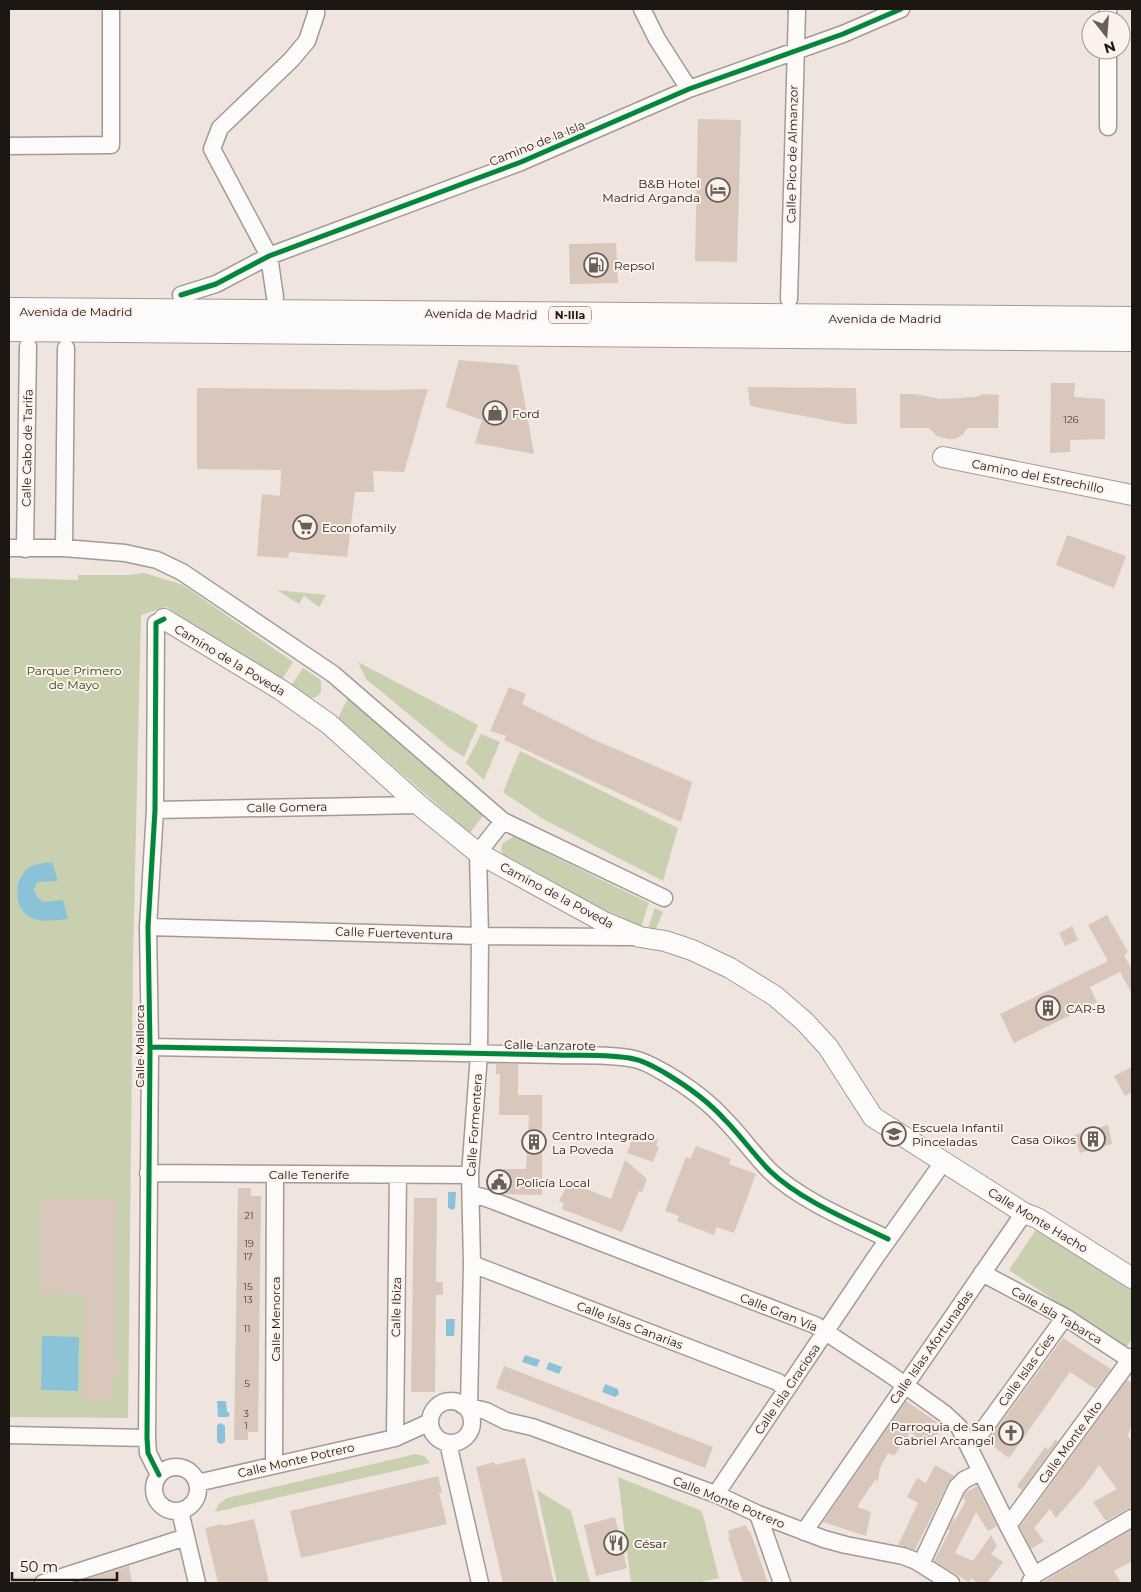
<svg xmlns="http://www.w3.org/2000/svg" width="1141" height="1592" font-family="Montserrat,sans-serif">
	<rect width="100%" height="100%" fill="#efe4de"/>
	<path fill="#c8d0b0" d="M 144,573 L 183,585 L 293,662 L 279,684 L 167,607 L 141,615 L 133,959 L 128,1418 L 9,1417 L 9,578 L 78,580 L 78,575 L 129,575 Z
		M 277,590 L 326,595 L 319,607 L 304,596 L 299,604 Z
		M 358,662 L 478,725 L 464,757 L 451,749 L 366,679 Z
		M 303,668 L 321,680 L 321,693 C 310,704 300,696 289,689 Z
		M 348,698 L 485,813 L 470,833 L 338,718 Z
		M 481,734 L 500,742 L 484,780 L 466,763 Z
		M 520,751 L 678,828 L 663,881 L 543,819 L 503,792 Z
		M 516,835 L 555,857 L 649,903 L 641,927 L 537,877 L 502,855 L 501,848 L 503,843 Z
		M 655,908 L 663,912 L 655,931 L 648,928 Z
		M 1037,1228 L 1132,1288 L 1132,1339 L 1127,1346 L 1123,1346 L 1009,1270 Z
		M 416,1454 L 424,1456 L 430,1463 L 215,1512 L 219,1504 L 227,1498 Z
		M 618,1477 L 702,1511 L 719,1578 L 696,1583 L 631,1583 Z
		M 537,1490 L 571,1511 L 590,1583 L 557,1583 Z"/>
	<path fill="#8ac2d7" d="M 52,862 L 58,881 L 37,882 L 34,890 L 37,897 L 43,902 L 63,900 L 68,919 C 56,920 43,923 32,918 C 14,910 13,883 26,870 C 33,864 43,863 52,862 Z
		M 448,1192 L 456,1192 L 455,1208 L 453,1210 L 448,1208 Z
		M 446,1319 L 455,1319 L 454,1336 L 446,1336 Z
		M 42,1336 L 79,1337 L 78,1391 L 41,1390 Z
		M 525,1355 L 540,1360 L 537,1367 L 522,1362 Z
		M 549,1362 L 562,1367 L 559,1374 L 546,1369 Z
		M 605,1384 L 618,1389 L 619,1394 L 615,1397 L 602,1392 Z
		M 217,1401 L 226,1401 L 227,1411 L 230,1414 L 228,1417 L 218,1417 Z
		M 221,1423 L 225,1426 L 225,1442 L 221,1444 L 217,1442 L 217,1425 Z"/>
	<path fill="#d9c7bc" d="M 698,119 L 741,120 L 737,262 L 695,261 Z
		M 616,243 L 618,283 L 570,284 L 569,244 Z
		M 459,360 L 518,365 L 534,454 L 475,443 L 482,420 L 446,407 Z
		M 1051,383 L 1075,383 L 1074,397 L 1105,399 L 1105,439 L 1070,440 L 1070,452 L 1050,453 Z
		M 748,387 L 856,388 L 857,424 L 846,424 L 750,406 Z
		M 197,388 L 386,390 L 428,389 L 404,472 L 373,471 L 374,492 L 355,492 L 347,557 L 289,552 L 288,558 L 257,556 L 262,494 L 280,496 L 281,470 L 197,469 Z
		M 900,394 L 915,394 L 941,399 L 975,397 L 984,394 L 999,395 L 998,428 L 968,428 L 962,435 L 955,439 L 948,439 L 937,436 L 929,428 L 900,428 Z
		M 1067,535 L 1126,556 L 1114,588 L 1056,565 Z
		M 509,687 L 526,694 L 522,704 L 597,741 L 692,782 L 681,822 L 504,740 L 506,736 L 490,731 Z
		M 1107,915 L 1128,952 L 1124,955 L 1132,970 L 1132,994 L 1120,972 L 1090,987 L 1097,1002 L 1014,1043 L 1000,1014 L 1108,961 L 1088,925 Z
		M 1072,926 L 1078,940 L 1065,946 L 1059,933 Z
		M 496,1064 L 518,1064 L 518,1095 L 542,1095 L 542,1195 L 503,1194 L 496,1191 L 496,1169 L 526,1169 L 529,1115 L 499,1115 L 500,1074 L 496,1074 Z
		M 1132,1067 L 1132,1092 L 1125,1096 L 1114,1076 Z
		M 1108,1125 L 1112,1144 L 1080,1153 L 1074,1135 Z
		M 635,1131 L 658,1140 L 656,1146 L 659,1147 L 653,1162 L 627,1153 Z
		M 696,1146 L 731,1159 L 729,1164 L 756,1174 L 734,1233 L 717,1227 L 714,1235 L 677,1221 L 679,1216 L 665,1211 L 686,1157 L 690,1159 Z
		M 625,1160 L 647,1179 L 642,1192 L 639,1191 L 622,1232 L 562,1209 L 564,1203 L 559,1201 L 566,1187 L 569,1188 L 571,1183 L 611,1199 Z
		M 238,1188 L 251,1188 L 251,1196 L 261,1196 L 258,1432 L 248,1432 L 248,1440 L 234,1440 Z
		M 414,1198 L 437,1198 L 436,1282 L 443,1282 L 443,1295 L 436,1295 L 435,1392 L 411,1392 Z
		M 40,1199 L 116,1199 L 115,1358 L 120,1359 L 120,1378 L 112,1378 L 112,1400 L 83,1399 L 84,1295 L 39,1294 Z
		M 1063,1338 L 1111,1369 L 1096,1389 L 1070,1372 L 1009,1458 L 987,1442 Z
		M 504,1366 L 713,1447 L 705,1468 L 496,1388 Z
		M 1127,1380 L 1132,1383 L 1132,1426 L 1127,1436 L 1132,1440 L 1132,1508 L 1127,1509 L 1106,1521 L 1093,1502 L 1117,1489 L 1099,1465 L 1085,1485 L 1056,1518 L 1050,1509 L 1034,1528 L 1044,1541 L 1031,1549 L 1020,1527 Z
		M 906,1401 L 947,1429 L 924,1442 L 910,1432 L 894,1456 L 888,1453 L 880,1468 L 878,1481 L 875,1480 L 857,1507 L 871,1512 L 866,1536 L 823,1522 Z
		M 1055,1440 L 1058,1441 L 1022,1490 L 1017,1486 L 1045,1447 L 1048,1450 Z
		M 525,1458 L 554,1583 L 503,1583 L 476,1467 L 494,1462 L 495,1465 Z
		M 935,1465 L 954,1476 L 948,1483 L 915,1550 L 898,1545 L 918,1503 L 907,1497 L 917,1478 L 926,1483 Z
		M 438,1476 L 442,1493 L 439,1493 L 447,1524 L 301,1558 L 290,1511 Z
		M 977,1486 L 997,1526 L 988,1531 L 976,1512 L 955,1553 L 973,1561 L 991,1535 L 997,1546 L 991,1554 L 1003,1562 L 987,1583 L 978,1583 L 971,1578 L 969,1582 L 934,1561 L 950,1530 L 948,1529 L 954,1518 L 956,1519 L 966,1500 L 963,1499 L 965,1493 Z
		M 615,1517 L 627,1568 L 596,1576 L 584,1525 Z
		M 254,1519 L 269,1583 L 218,1583 L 205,1528 L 223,1524 L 223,1526 Z
		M 746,1525 L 748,1531 L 750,1531 L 768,1583 L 743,1583 L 728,1537 L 730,1537 L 728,1531 Z
		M 1132,1529 L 1132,1561 L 1114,1571 L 1121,1583 L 1041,1583 Z
		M 129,1566 L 132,1583 L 75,1583 Z"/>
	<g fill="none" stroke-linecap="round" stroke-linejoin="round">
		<g stroke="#a39a96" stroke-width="19">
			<path id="minor" d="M 642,9 L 657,39 L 689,89
				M 1108,20 L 1108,9
				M 1108,127 L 1108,50
				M 9,146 L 111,145 L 111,9
				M 181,295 L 216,284 L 269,256 L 521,162 L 689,89 L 843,34 L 901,9
				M 275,297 L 269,256 L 212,149 L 220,128 L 291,60 L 307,41 L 316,14 L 316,9
				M 789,299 L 797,9
				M 9,548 L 64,548 L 125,553 L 157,560 L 182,572 L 333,674 L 503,821 L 664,898
				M 64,548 L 66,348
				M 25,549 L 28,346
				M 155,810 L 419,805
				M 148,927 L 480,936 L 633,937
				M 150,1047 L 558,1055 C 583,1056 610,1054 634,1059 C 645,1061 656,1068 665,1073 C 687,1086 708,1101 725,1120 C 741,1136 754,1155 770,1171 C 800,1200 851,1221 888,1239
				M 148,1173 L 470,1175
				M 471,1194 L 486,1198 L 815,1325 L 888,1373 L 945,1414 L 959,1427 L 1008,1526 L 1034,1575 L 1030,1583
				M 472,1264 L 778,1382 L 786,1390
				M 982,1273 L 1065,1317 L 1132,1361
				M430 1422a21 21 0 1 1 42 0a21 21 0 1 1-42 0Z
				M 462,1405 L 486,1411 L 506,1421 L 532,1427 L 718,1495 L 758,1514 L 824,1539 L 846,1545 L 903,1556 L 916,1561 L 951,1583
				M 469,1407 L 472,1264 L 470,1175 L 479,1054 L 480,936 L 478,853 L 503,821
				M 9,1435 L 147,1438
				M 395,1438 L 398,1175
				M 448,1443 L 480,1583
				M 970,1448 L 1065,1317
				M 274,1465 L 275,1174
				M154 1489a22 22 0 1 1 44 0a22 22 0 1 1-44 0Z
				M 159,1475 L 148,1453 L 147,1438 L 150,1047 L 148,927 L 155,810 L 156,623 L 164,619
				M 197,1483 L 395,1438 L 430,1422
				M 716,1494 L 875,1258 L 944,1161
				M 180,1511 L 197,1583
				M 758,1514 L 782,1583
				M 1008,1526 L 1132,1357
				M 804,1532 L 1024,1213
				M 921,1564 L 957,1487 L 964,1480 L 980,1472
				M 1034,1575 L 1132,1518
				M 43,1583 L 186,1537"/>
		</g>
		<g stroke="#a39a96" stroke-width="22">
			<path id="major" d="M 943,457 L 1132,495
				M 164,619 L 281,690 L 329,724 L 419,805 L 478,853 L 604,922 L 640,937 L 665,941 L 692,950 L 730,968 L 775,996 L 804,1021 L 828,1047 L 873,1117 L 1024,1213 L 1037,1218 L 1132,1278"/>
		</g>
		<g stroke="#a39a96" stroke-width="26">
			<path id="highway" d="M 9,310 L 1132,319
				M 9,329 L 1132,339"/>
		</g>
		<use href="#minor" stroke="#fdfbfa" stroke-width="16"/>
		<use href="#major" stroke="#fdfbfa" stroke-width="20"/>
		<use href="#highway" stroke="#fdfbfa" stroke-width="24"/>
		<g stroke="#fcf1eb" stroke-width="8">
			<path id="cycleway" d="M 181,295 L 216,284 L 269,256 L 521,162 L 689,89 L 843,34 L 901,9
				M 150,1047 L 558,1055 C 583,1056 610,1054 634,1059 C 645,1061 656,1068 665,1073 C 687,1086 708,1101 725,1120 C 741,1136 754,1155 770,1171 C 800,1200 851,1221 888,1239
				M 159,1475 L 148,1453 L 147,1438 L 150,1047 L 148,927 L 155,810 L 156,623 L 164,619"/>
		</g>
		<use href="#cycleway" stroke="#00873e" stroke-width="5"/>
	</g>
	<defs>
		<g id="hotel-ring" transform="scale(1.25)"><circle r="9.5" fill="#fcf1eb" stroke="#665f5a" stroke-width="1.5"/><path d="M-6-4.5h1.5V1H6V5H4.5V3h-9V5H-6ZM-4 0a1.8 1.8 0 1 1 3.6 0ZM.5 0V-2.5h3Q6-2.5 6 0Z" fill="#665f5a"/></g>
		<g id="fuel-ring" transform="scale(1.25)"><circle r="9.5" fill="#fcf1eb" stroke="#665f5a" stroke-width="1.5"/><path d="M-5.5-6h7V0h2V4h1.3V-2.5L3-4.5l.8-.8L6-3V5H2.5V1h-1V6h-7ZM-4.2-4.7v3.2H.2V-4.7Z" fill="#665f5a"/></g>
		<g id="shop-ring" transform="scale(1.25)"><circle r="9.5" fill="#fcf1eb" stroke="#665f5a" stroke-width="1.5"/><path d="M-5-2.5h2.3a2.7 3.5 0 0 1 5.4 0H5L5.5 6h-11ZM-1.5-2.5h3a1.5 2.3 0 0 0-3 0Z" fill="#665f5a"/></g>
		<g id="supermarket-ring" transform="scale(1.25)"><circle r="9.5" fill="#fcf1eb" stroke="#665f5a" stroke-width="1.5"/><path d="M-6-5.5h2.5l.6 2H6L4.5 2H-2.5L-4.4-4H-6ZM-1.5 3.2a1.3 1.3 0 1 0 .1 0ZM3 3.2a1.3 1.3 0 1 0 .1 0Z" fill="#665f5a"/></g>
		<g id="building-ring" transform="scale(1.25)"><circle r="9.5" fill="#fcf1eb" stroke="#665f5a" stroke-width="1.5"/><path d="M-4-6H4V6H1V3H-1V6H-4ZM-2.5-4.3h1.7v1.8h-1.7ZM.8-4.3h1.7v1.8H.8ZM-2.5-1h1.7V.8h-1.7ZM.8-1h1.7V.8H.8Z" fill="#665f5a"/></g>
		<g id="school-ring" transform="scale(1.25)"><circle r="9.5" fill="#fcf1eb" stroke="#665f5a" stroke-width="1.5"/><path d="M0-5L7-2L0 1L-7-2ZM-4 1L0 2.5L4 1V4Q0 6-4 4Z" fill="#665f5a"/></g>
		<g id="civic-ring" transform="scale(1.25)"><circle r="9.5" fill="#fcf1eb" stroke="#665f5a" stroke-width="1.5"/><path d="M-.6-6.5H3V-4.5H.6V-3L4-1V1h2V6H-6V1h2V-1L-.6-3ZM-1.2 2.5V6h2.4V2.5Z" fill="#665f5a"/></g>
		<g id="church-ring" transform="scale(1.25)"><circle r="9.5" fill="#fcf1eb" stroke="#665f5a" stroke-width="1.5"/><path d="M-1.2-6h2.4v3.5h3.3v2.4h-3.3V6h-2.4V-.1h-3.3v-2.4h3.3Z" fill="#665f5a"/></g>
		<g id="restaurant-ring" transform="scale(1.25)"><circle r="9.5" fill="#fcf1eb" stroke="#665f5a" stroke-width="1.5"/><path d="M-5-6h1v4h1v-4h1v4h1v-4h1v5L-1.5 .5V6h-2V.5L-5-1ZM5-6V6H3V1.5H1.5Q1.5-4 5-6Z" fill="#665f5a"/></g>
	</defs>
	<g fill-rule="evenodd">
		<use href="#hotel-ring" x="718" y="190"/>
		<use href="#fuel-ring" x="596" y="265"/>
		<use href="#shop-ring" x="495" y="413"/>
		<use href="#supermarket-ring" x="305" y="527"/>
		<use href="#building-ring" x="1048" y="1008"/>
		<use href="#school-ring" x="894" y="1134"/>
		<use href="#building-ring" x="1093" y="1139"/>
		<use href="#building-ring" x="534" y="1142"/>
		<use href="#civic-ring" x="499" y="1182"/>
		<use href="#church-ring" x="1011" y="1433"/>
		<use href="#restaurant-ring" x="616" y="1543"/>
	</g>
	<g text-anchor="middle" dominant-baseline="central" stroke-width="4" stroke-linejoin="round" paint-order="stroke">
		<g font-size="10" fill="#4c433d">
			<text x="1071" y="419">126</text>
			<text x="249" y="1215">21</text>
			<text x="249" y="1243">19</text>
			<text x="248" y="1256">17</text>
			<text x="248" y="1286">15</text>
			<text x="248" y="1299">13</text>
			<text x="247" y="1328">11</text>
			<text x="247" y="1383">5</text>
			<text x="246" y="1413">3</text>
			<text x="246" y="1425">1</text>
		</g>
		<rect fill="#fcf1eb" stroke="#605854" stroke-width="1" x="549" y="306.5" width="42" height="17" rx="4"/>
		<g font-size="11" font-weight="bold" fill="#1d1713">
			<text x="570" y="315">N-IIIa</text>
		</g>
		<g font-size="12" fill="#1d1713" stroke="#fcf1eb">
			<text transform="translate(537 143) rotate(-22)">Camino de la Isla</text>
			<text transform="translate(792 154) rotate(-89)">Calle Pico de Almanzor</text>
			<text x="76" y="311">Avenida de Madrid</text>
			<text transform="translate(481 314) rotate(1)">Avenida de Madrid</text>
			<text x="885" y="318">Avenida de Madrid</text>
			<text transform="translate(27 448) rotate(-89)">Calle Cabo de Tarifa</text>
			<text transform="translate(1038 476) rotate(11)">Camino del Estrechillo</text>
			<text transform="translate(230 660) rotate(31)">Camino de la Poveda</text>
			<text transform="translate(287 807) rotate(-1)">Calle Gomera</text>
			<text transform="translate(557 895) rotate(28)">Camino de la Poveda</text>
			<text transform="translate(394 933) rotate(2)">Calle Fuerteventura</text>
			<text transform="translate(550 1045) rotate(1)">Calle Lanzarote</text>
			<text transform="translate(139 1046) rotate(-90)">Calle Mallorca</text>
			<text transform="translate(474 1125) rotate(-86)">Calle Formentera</text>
			<text x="309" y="1174">Calle Tenerife</text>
			<text transform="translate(1038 1220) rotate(31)">Calle Monte Hacho</text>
			<text transform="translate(396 1307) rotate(-89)">Calle Ibiza</text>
			<text transform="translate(779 1312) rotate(22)">Calle Gran Vía</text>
			<text transform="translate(1057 1315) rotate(30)">Calle Isla Tabarca</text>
			<text transform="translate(275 1319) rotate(-90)">Calle Menorca</text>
			<text transform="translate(630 1325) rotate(21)">Calle Islas Canarias</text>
			<text transform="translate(931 1347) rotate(-55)">Calle Islas Afortunadas</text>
			<text transform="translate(1026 1370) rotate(-54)">Calle Islas Cíes</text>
			<text transform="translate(787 1389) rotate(-56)">Calle Isla Graciosa</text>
			<text transform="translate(1070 1442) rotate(-54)">Calle Monte Alto</text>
			<text transform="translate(296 1460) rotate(-13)">Calle Monte Potrero</text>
			<text transform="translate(729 1502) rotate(22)">Calle Monte Potrero</text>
		</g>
		<g font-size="12" fill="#1d1713" stroke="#fcf1eb" text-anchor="start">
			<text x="700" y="183" text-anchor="end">B&amp;B Hotel<tspan x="700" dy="14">Madrid Arganda</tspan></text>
			<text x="614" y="265">Repsol</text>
			<text x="512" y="413">Ford</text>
			<text x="322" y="527">Econofamily</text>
			<text x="1066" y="1008">CAR-B</text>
			<text x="912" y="1127">Escuela Infantil<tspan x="912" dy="14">Pinceladas</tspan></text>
			<text x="552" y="1135">Centro Integrado<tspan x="552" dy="14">La Poveda</tspan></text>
			<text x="1076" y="1139" text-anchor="end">Casa Oikos</text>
			<text x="516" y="1182">Policía Local</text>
			<text x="994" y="1426" text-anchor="end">Parroquia de San<tspan x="994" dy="14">Gabriel Arcangel</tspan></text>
			<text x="634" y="1543">César</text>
		</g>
		<g font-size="12" fill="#334516" stroke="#fcf1eb">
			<text x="74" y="670">Parque Primero<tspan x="74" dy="14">de Mayo</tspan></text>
		</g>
	</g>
	<rect width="1141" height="1592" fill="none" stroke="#1d1713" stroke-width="20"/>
	<g transform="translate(1106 35) rotate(163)"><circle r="24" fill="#fcf1eb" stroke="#a39a95"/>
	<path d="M0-4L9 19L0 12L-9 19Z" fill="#665f5a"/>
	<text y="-8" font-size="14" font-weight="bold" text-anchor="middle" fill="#1d1713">N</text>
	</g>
	<path d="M12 1572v8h105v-8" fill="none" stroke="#1d1713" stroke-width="2.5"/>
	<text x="20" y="1572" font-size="15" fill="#1d1713" stroke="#fcf1eb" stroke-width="4" paint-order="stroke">50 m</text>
</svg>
